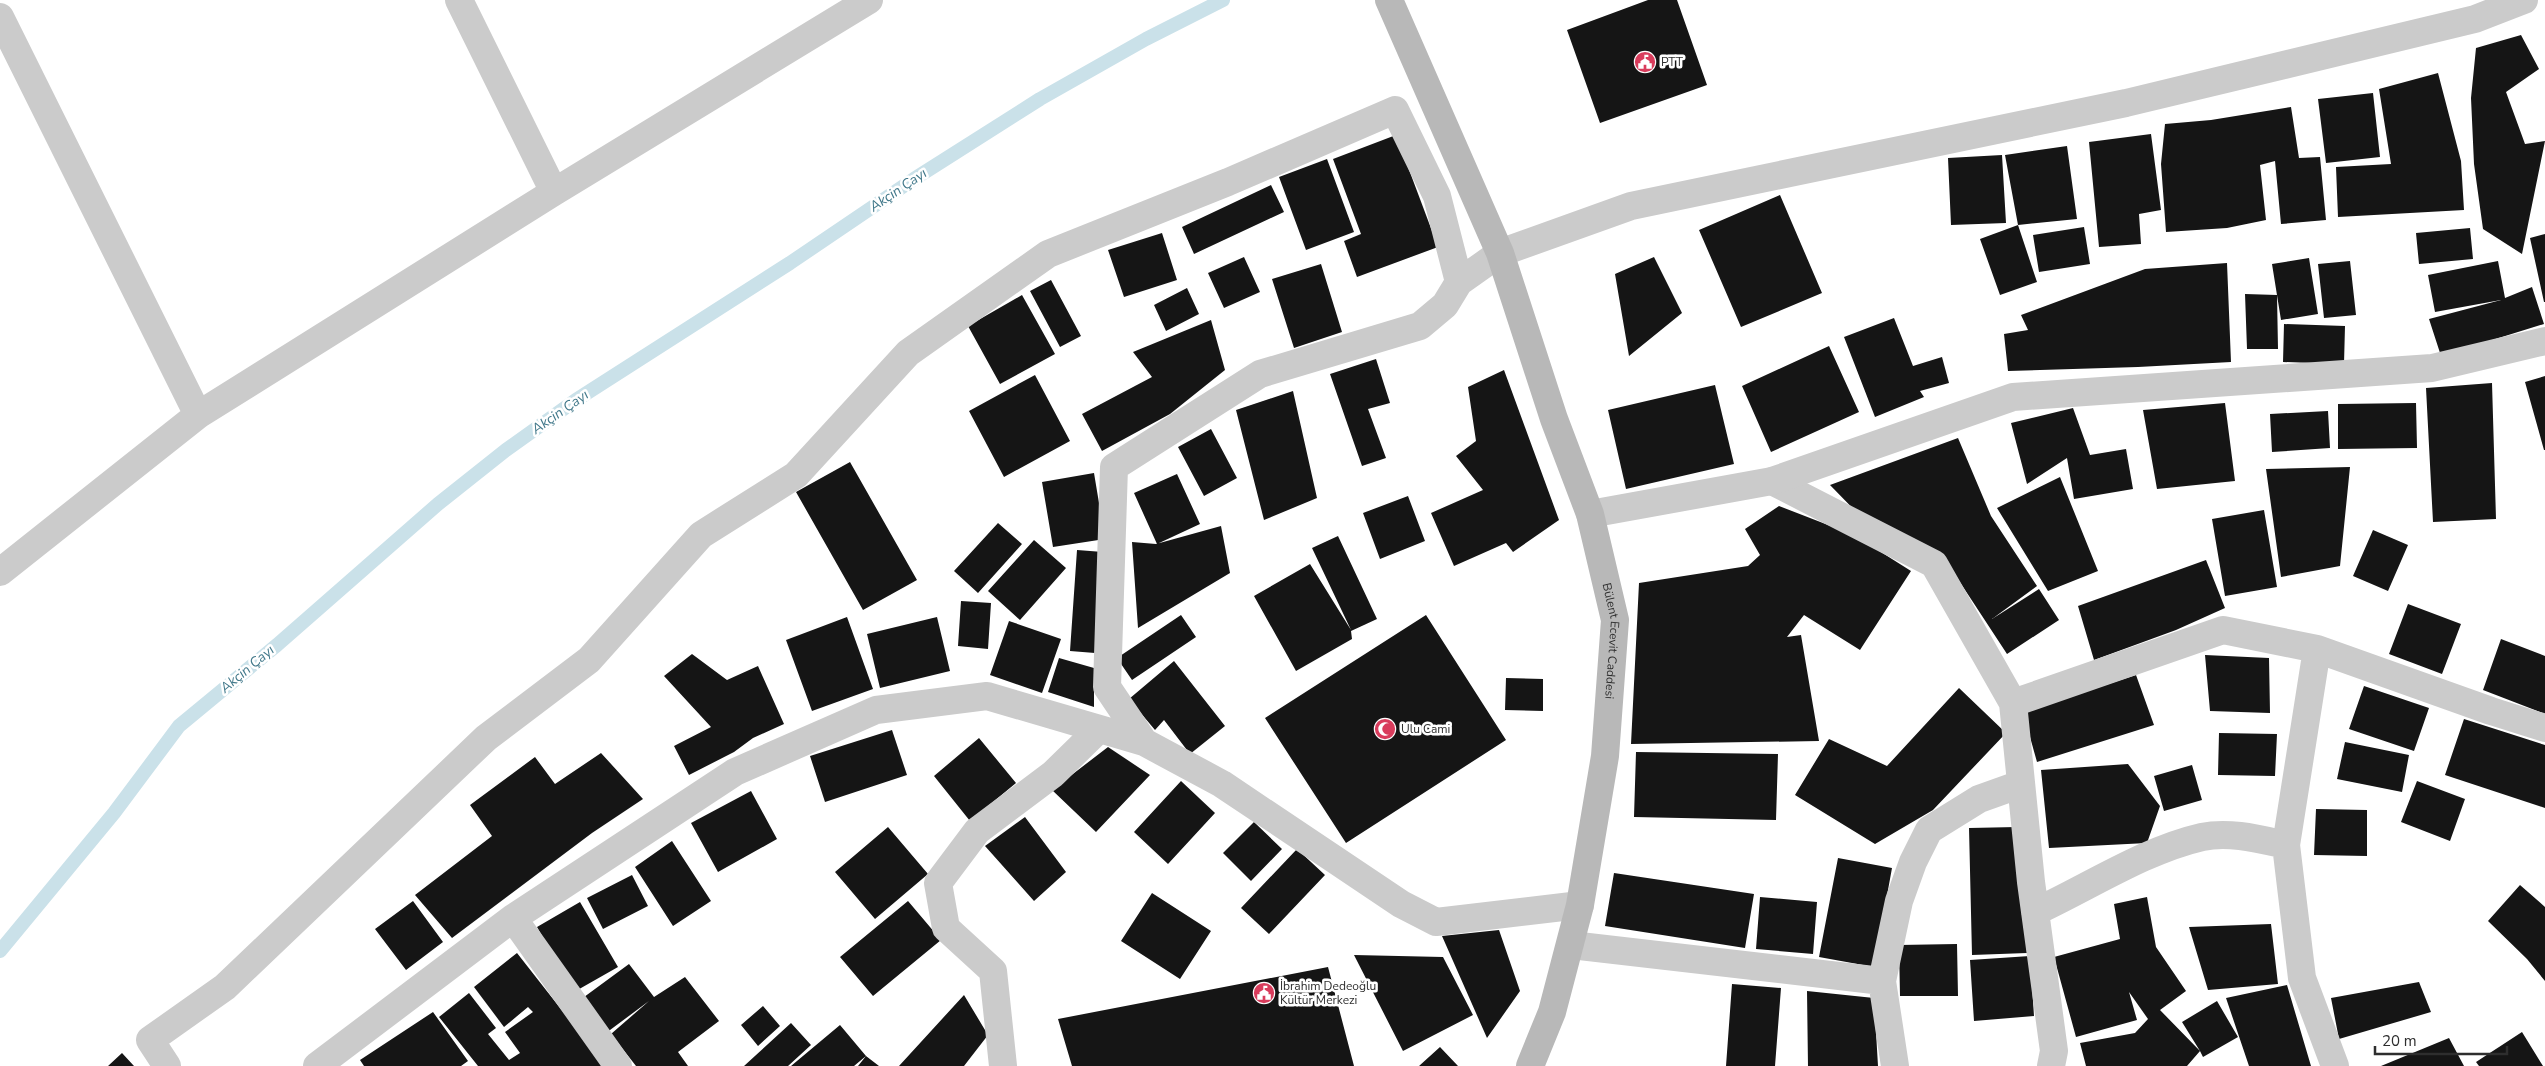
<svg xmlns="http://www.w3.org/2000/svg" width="2545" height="1066" font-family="'Nunito Sans',sans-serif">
	<rect width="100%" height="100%" fill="#fff"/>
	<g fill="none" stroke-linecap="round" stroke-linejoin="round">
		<path stroke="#cae1e9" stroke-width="14" d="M 0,951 L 114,813 L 179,726 L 277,645 L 438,504 L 506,450 L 576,400 L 790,263 L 914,179 L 1040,99 L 1146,39 L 1223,0"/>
	</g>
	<path fill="#151515" d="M 1648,0 L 1677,0 L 1707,85 L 1600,123 L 1567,30 Z
		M 2521,35 L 2539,69 L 2506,92 L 2525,144 L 2545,141 L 2522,254 L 2483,229 L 2474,164 L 2471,98 L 2476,48 Z
		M 2438,73 L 2461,161 L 2464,210 L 2338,217 L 2336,167 L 2391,164 L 2379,89 Z
		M 2373,93 L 2380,157 L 2326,163 L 2318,99 Z
		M 2291,107 L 2299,158 L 2320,157 L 2326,220 L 2281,224 L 2275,161 L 2260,165 L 2266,220 L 2227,228 L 2166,232 L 2161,164 L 2165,124 L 2211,120 Z
		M 2151,134 L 2161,210 L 2139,214 L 2141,244 L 2099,247 L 2089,142 Z
		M 1396,135 L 1438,247 L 1357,277 L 1344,241 L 1361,234 L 1333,159 Z
		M 2067,146 L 2077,219 L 2018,225 L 2005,155 Z
		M 2002,155 L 2006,223 L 1951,225 L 1948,158 Z
		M 1327,159 L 1354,232 L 1306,250 L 1279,177 Z
		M 1271,185 L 1284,212 L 1194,254 L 1182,227 Z
		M 1780,195 L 1822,293 L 1741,327 L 1699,230 Z
		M 2018,225 L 2037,282 L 2000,295 L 1980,239 Z
		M 2084,227 L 2090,264 L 2039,272 L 2033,235 Z
		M 2470,228 L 2473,259 L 2419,264 L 2416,233 Z
		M 1162,233 L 1177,280 L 1124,297 L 1108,250 Z
		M 2545,234 L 2545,302 L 2544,302 L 2530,238 Z
		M 1244,257 L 1260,292 L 1224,308 L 1208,273 Z
		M 1654,257 L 1682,313 L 1629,356 L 1615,274 Z
		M 2309,258 L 2318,314 L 2281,320 L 2272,264 Z
		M 2350,261 L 2356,315 L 2324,318 L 2318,264 Z
		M 2498,261 L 2505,298 L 2532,287 L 2544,324 L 2441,356 L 2429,319 L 2501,300 L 2435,312 L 2428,275 Z
		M 2227,263 L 2231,362 L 2138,367 L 2008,371 L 2004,334 L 2028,330 L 2021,315 L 2145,269 Z
		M 1321,264 L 1342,332 L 1294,348 L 1272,279 Z
		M 1051,280 L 1081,336 L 1060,347 L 1030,291 Z
		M 1187,288 L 1199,314 L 1166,331 L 1154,305 Z
		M 2245,294 L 2277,295 L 2278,349 L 2247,349 Z
		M 1022,295 L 1055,354 L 1000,384 L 968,326 Z
		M 1894,318 L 1913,366 L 1942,357 L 1949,383 L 1920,391 L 1924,397 L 1875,417 L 1844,337 Z
		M 1211,320 L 1225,370 L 1170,414 L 1102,451 L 1082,414 L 1152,377 L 1133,352 Z
		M 2284,324 L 2345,326 L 2344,364 L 2283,362 Z
		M 1829,346 L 1859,412 L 1771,452 L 1742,386 Z
		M 1376,359 L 1390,403 L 1368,409 L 1386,458 L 1362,466 L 1330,374 Z
		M 1504,370 L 1559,520 L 1513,552 L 1506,543 L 1454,566 L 1431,513 L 1483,490 L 1456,456 L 1476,441 L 1468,387 Z
		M 1035,375 L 1070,441 L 1004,477 L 969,411 Z
		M 2545,376 L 2545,450 L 2544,450 L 2525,382 Z
		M 2492,383 L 2496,519 L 2433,522 L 2426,388 Z
		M 1715,385 L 1734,464 L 1626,489 L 1608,410 Z
		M 1293,391 L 1317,498 L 1264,520 L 1236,410 Z
		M 2225,403 L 2235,481 L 2157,489 L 2143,410 Z
		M 2416,403 L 2417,448 L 2338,449 L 2338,404 Z
		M 2073,408 L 2090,455 L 2126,449 L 2133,489 L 2074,499 L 2067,458 L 2027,484 L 2011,423 Z
		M 2328,411 L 2330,448 L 2272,452 L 2270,414 Z
		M 1211,429 L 1237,478 L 1204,496 L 1178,447 Z
		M 1958,438 L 1991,516 L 2037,586 L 1992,619 L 2039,589 L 2059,620 L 2007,654 L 1948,564 L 1869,525 L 1830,485 Z
		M 850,462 L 917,580 L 863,610 L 796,492 Z
		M 2350,467 L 2340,566 L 2281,577 L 2266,469 Z
		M 1094,473 L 1105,539 L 1053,547 L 1042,482 Z
		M 1177,474 L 1200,524 L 1157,544 L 1134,493 Z
		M 2060,477 L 2098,571 L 2048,591 L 1997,508 Z
		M 1408,496 L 1425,541 L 1380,559 L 1363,513 Z
		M 1779,506 L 1854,535 L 1911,571 L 1860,650 L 1804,615 L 1787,637 L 1801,635 L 1819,741 L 1631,744 L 1639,583 L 1748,566 L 1760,555 L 1745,529 Z
		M 2264,510 L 2277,587 L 2225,596 L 2212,519 Z
		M 998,523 L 1022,544 L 978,593 L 954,571 Z
		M 1221,526 L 1230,573 L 1138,628 L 1132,542 L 1156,544 Z
		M 2373,530 L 2408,545 L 2388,591 L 2353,576 Z
		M 1338,536 L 1377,619 L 1351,631 L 1352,639 L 1296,671 L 1254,596 L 1310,564 L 1351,630 L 1312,548 Z
		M 1034,540 L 1066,568 L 1020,620 L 988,591 Z
		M 1077,550 L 1103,552 L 1095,653 L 1070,651 Z
		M 2206,560 L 2225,608 L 2176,630 L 2094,660 L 2078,606 Z
		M 961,601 L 991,603 L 988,649 L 958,646 Z
		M 2408,604 L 2461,624 L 2442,674 L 2389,654 Z
		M 1181,615 L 1196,637 L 1132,680 L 1117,658 Z
		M 1426,615 L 1506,740 L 1346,843 L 1265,718 Z
		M 847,617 L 873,689 L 812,711 L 786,640 Z
		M 937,617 L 950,671 L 880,688 L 867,634 Z
		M 1009,621 L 1061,639 L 1042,693 L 990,675 Z
		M 2501,639 L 2545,656 L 2545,714 L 2483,690 Z
		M 692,654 L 727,680 L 758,666 L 784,724 L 753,738 L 734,752 L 689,775 L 674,746 L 711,727 L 664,676 Z
		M 2205,655 L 2269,658 L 2270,713 L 2210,711 Z
		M 1059,658 L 1094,668 L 1094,707 L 1048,692 Z
		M 1174,661 L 1225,726 L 1190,754 L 1164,720 L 1155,730 L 1129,699 Z
		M 2136,675 L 2154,725 L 2037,762 L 2023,712 Z
		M 1506,678 L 1543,679 L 1543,711 L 1505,710 Z
		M 2364,686 L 2429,708 L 2414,751 L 2349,729 Z
		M 1959,688 L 2006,733 L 1933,810 L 1875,844 L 1795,795 L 1829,739 L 1887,766 Z
		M 2464,719 L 2545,745 L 2545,808 L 2445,775 Z
		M 892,730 L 907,775 L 825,802 L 810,756 Z
		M 2219,733 L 2277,734 L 2275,776 L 2218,775 Z
		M 979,738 L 1016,783 L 970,821 L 934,776 Z
		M 2345,742 L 2409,755 L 2402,792 L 2337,779 Z
		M 1108,747 L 1150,775 L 1096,832 L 1052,790 Z
		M 1636,752 L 1778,754 L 1776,820 L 1634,817 Z
		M 601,753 L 643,799 L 592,833 L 452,938 L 415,895 L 492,836 L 470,805 L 535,757 L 555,784 Z
		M 2128,764 L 2160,806 L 2147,843 L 2049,848 L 2041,770 Z
		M 2192,765 L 2202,800 L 2164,811 L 2154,776 Z
		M 1181,781 L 1215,813 L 1168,864 L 1134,832 Z
		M 2417,781 L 2465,799 L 2450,841 L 2401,822 Z
		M 751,791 L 777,839 L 718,872 L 691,823 Z
		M 2316,809 L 2367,810 L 2367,856 L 2314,855 Z
		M 1025,817 L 1066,872 L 1034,901 L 985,846 Z
		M 1254,822 L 1282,849 L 1251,881 L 1223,853 Z
		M 888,827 L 928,874 L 875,919 L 835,872 Z
		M 2017,827 L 2024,877 L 2027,953 L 1972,955 L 1969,828 Z
		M 672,841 L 711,901 L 673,926 L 635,867 Z
		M 1297,849 L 1325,875 L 1269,934 L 1241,908 Z
		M 1838,858 L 1892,868 L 1874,967 L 1819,957 Z
		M 1614,873 L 1754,894 L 1745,948 L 1605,926 Z
		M 632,875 L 648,906 L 603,929 L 587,898 Z
		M 2520,885 L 2545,907 L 2545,981 L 2527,959 L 2488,921 Z
		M 1152,893 L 1211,931 L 1180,979 L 1121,941 Z
		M 1760,897 L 1817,902 L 1813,954 L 1756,949 Z
		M 2147,897 L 2156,947 L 2186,991 L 2160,1010 L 2200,1051 L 2182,1022 L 2217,1001 L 2238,1037 L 2203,1057 L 2200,1051 L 2187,1066 L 2086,1066 L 2080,1043 L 2135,1033 L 2148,1019 L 2129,992 L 2137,1020 L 2076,1037 L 2054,957 L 2120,939 L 2114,904 Z
		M 413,901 L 443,942 L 406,970 L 375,929 Z
		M 908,901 L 941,940 L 873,996 L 840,957 Z
		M 580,902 L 618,967 L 574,992 L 537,927 Z
		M 2271,924 L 2278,984 L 2208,990 L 2189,927 Z
		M 1499,930 L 1520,991 L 1487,1038 L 1442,936 Z
		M 1957,944 L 1958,996 L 1900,996 L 1899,945 Z
		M 517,953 L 604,1064 L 601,1066 L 478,1066 L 439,1017 L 469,993 L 496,1028 L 488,1034 L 509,1060 L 520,1053 L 505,1032 L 533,1012 L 528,1007 L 504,1027 L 474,987 Z
		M 1354,955 L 1443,957 L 1473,1015 L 1403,1051 Z
		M 2030,956 L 2034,1016 L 1974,1021 L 1970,960 Z
		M 629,964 L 654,997 L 685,977 L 719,1021 L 678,1052 L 688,1066 L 636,1066 L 611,1034 L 649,1001 L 606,1033 L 580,1000 Z
		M 1328,967 L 1354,1066 L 1072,1066 L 1058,1019 Z
		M 2419,982 L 2431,1012 L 2339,1039 L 2331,998 Z
		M 1732,984 L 1781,988 L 1775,1066 L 1726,1066 Z
		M 2287,985 L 2311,1066 L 2249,1066 L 2226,998 Z
		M 1807,991 L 1874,998 L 1878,1066 L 1808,1066 Z
		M 964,995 L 988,1035 L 964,1066 L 899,1066 Z
		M 763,1006 L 780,1026 L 758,1046 L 741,1025 Z
		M 433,1012 L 468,1061 L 461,1066 L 364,1066 L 360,1060 Z
		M 791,1023 L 811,1045 L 788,1066 L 744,1066 Z
		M 840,1025 L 866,1056 L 879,1066 L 858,1066 L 866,1056 L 854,1066 L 791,1066 Z
		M 2522,1032 L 2543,1066 L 2479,1066 L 2476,1062 Z
		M 2449,1038 L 2464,1066 L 2381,1066 Z
		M 1440,1047 L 1458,1066 L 1419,1066 Z
		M 122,1053 L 134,1066 L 108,1066 Z"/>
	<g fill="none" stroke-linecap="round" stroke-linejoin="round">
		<path stroke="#cbcbcb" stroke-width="28" d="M 459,0 L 554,192
			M 0,17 L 198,415
			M 1772,481 L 1934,564 L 2013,703 L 2031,882 L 2054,1051 L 2051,1066
			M 0,572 L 198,415 L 554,192 L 869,0
			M 2317,649 L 2286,845 L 2302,978 L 2335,1066
			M 2013,703 L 2223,630 L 2317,649 L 2491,711 L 2545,728
			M 1144,742 L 1107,687 L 1114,467 L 1260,374 L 1420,326 L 1445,305 L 1459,282 L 1500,253
			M 2035,912 C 2089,887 2145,850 2202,837 C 2229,831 2259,839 2286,845
			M 513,918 L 618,1066
			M 1571,945 L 1882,981 L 1895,1066
			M 1882,981 L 1899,901 L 1913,862 L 1929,830 L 1979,799 L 2021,784
			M 167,1066 L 150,1040 L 225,987 L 486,738 L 589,660 L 701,535 L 796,475 L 908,353 L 1048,254 L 1228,182 L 1395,110 L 1437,196 L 1459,282
			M 317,1066 L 513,918 L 735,772 L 876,710 L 987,696 L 1144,742 L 1222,784 L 1401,904 L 1436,922 L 1580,905
			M 1003,1066 L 993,971 L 946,928 L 938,883 L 977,831 L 1053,774 L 1099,729"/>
		<path stroke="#cbcbcb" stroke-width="28" d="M 1500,253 L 1631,206 L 2126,103 L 2475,19 L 2524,0
			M 1590,514 L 1772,481 L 2013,397 L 2432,368 L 2545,341"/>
		<path stroke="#b8b8b8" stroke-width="28" id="s1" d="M 1389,0 L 1500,253 L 1554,419 L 1590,514 L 1615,620 L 1605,756 L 1580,905 L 1552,1012 L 1530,1066"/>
	</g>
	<defs>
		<g id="civic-disc" transform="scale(1.125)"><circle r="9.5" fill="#d93c5c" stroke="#fff"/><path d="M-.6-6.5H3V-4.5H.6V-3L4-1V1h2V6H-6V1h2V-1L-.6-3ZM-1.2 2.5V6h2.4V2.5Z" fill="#fff"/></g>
		<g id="mosque-disc" transform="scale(1.125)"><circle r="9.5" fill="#d93c5c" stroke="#fff"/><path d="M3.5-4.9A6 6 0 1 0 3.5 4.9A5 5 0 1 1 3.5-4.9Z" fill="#fff"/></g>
	</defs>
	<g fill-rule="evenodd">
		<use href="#civic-disc" x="1645" y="62"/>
		<use href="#mosque-disc" x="1385" y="729"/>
		<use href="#civic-disc" x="1264" y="993"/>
	</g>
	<g text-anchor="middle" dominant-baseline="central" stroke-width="5" stroke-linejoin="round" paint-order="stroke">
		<g font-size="12" fill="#2e2e2e" stroke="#fff" text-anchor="start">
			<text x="1661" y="62">PTT</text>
			<text x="1401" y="729">Ulu Cami</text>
			<text x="1280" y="986">İbrahim Dedeoğlu<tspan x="1280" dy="14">Kültür Merkezi</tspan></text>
		</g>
		<g font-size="12" fill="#2e2e2e" stroke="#fff">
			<text stroke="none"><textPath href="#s1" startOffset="682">Bülent Ecevit Caddesi</textPath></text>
		</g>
		<g font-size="14" font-style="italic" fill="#41788a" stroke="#fff">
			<text transform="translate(898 190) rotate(-34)">Akçin Çayı</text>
			<text transform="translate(560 412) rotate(-35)">Akçin Çayı</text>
			<text transform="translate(247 669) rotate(-40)">Akçin Çayı</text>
		</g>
	</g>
	<path d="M2375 1046v8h132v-8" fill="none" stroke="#2e2e2e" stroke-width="2.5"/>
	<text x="2382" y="1046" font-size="15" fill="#2e2e2e" stroke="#ffffff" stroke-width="4" paint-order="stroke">20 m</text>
</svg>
